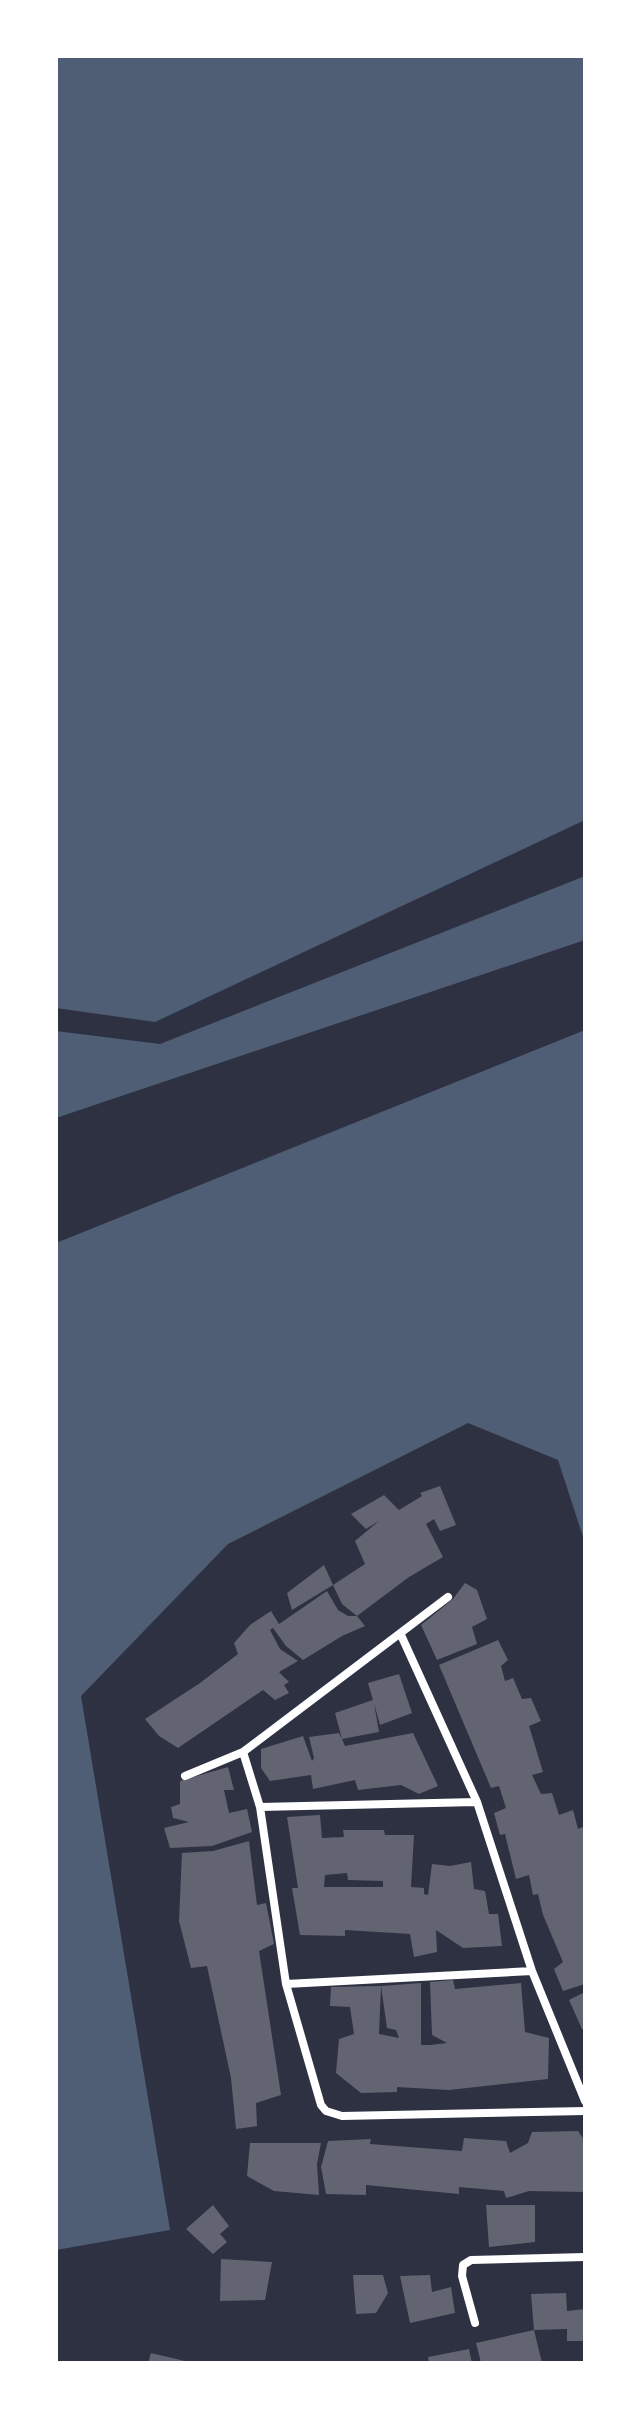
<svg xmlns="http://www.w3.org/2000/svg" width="641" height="2419" font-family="Lato,sans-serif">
	<rect width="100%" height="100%" fill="#2d3142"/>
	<path fill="#4f5d75" d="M 56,56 L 585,56 L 585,820 L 155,1022 L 56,1008 Z
		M 585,876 L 585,940 L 56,1118 L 56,1031 L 160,1044 Z
		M 585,1030 L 585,1543 L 558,1460 L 468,1423 L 228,1544 L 81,1696 L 170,2230 L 56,2250 L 56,1243 Z"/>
	<path fill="#626471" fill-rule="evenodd" d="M 440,1486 L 456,1525 L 440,1531 L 434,1519 L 426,1524 L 443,1557 L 409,1577 L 357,1616 L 342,1604 L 333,1585 L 292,1610 L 287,1593 L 324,1565 L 333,1585 L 365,1564 L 355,1541 L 379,1521 L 366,1529 L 351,1514 L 384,1495 L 399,1510 L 422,1496 L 420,1493 Z
		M 465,1583 L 477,1590 L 487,1619 L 472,1627 L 477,1644 L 437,1660 L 421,1625 L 453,1599 Z
		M 327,1591 L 338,1610 L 348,1616 L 357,1616 L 365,1626 L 342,1636 L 303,1660 L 286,1646 L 273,1628 L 270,1630 L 280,1649 L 298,1661 L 279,1672 L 289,1682 L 284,1685 L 289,1693 L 275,1700 L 263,1690 L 178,1748 L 159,1736 L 145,1719 L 200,1683 L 238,1654 L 234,1643 L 250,1625 L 271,1611 L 279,1624 Z
		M 498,1640 L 508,1660 L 501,1666 L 505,1681 L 513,1678 L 522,1699 L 531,1698 L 541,1721 L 529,1726 L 543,1772 L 532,1775 L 541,1794 L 552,1793 L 559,1815 L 573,1810 L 578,1829 L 585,1826 L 585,1984 L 563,1991 L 554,1969 L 563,1962 L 543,1915 L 538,1894 L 533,1895 L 529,1875 L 516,1879 L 505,1834 L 500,1835 L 494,1813 L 506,1808 L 499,1786 L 491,1788 L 439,1665 Z
		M 399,1674 L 412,1713 L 380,1725 L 374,1703 L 379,1732 L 342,1739 L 345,1746 L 413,1733 L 438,1786 L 419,1794 L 401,1785 L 358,1790 L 355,1780 L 313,1789 L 311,1775 L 270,1781 L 261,1768 L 261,1749 L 303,1736 L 312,1761 L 314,1758 L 309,1737 L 339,1733 L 342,1739 L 335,1713 L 373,1700 L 368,1683 Z
		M 228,1767 L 234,1790 L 224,1790 L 229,1813 L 247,1809 L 252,1832 L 212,1846 L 170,1848 L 164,1828 L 189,1822 L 173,1818 L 171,1807 L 180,1804 L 180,1781 Z
		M 320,1815 L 322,1838 L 344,1837 L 343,1830 L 384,1830 L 385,1835 L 414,1835 L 411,1887 L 424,1888 L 424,1894 L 428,1895 L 432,1864 L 450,1866 L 471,1862 L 474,1889 L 485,1891 L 489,1914 L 498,1914 L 502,1946 L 463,1948 L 436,1930 L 437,1952 L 414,1957 L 410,1934 L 345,1930 L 345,1936 L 300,1935 L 292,1888 L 298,1888 L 287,1817 ZM 347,1873 L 348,1880 L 383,1881 L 383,1887 L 324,1887 L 325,1875 Z
		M 249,1841 L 257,1905 L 266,1903 L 274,1944 L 259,1951 L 281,2095 L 256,2103 L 257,2126 L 236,2129 L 231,2078 L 207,1966 L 191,1968 L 179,1921 L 182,1853 L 213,1851 Z
		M 453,1980 L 455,1989 L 521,1983 L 525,2032 L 549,2038 L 548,2079 L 449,2090 L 397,2087 L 397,2092 L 361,2093 L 336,2073 L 339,2039 L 354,2034 L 350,2007 L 330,2006 L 331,1987 L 381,1986 L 379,2034 L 399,2038 L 396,2030 L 387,2028 L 381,1986 L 421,1983 L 421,2045 L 430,2045 L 447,2043 L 432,2035 L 430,1982 Z
		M 585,1992 L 585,2028 L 582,2029 L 569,2000 Z
		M 578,2131 L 585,2141 L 585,2192 L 529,2191 L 506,2198 L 504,2191 L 459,2187 L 459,2194 L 366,2185 L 366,2195 L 326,2194 L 321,2167 L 328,2141 L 371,2139 L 370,2144 L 462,2151 L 464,2138 L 506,2141 L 510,2153 L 528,2143 L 532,2132 Z
		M 250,2143 L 321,2143 L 317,2164 L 319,2195 L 274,2191 L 247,2176 Z
		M 213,2205 L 229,2226 L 220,2234 L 227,2242 L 213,2254 L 186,2229 Z
		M 486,2205 L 535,2205 L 535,2242 L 489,2247 Z
		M 221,2259 L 272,2262 L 265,2300 L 220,2301 Z
		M 353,2275 L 383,2275 L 388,2293 L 376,2313 L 356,2314 Z
		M 430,2275 L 432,2292 L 451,2287 L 455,2313 L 410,2323 L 400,2276 Z
		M 566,2293 L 567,2311 L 585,2309 L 585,2341 L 567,2341 L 567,2329 L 534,2330 L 531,2294 Z
		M 534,2330 L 542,2363 L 481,2363 L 476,2343 Z
		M 469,2349 L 472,2363 L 429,2363 L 428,2357 Z
		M 151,2353 L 189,2362 L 189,2363 L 148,2363 Z"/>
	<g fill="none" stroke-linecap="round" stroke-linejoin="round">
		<path stroke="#fff" stroke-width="8" d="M 401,1635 L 477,1802 L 532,1971 L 585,2101
			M 243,1752 L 260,1807 L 286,1984 L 321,2105 L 326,2111 L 342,2116 L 585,2111
			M 185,1776 L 243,1752 L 448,1597
			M 260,1807 L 477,1802
			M 286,1984 L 532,1971
			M 475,2323 L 462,2276 L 463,2265 L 471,2260 L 585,2257"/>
	</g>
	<rect width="641" height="2419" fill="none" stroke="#ffffff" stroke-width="116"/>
</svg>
